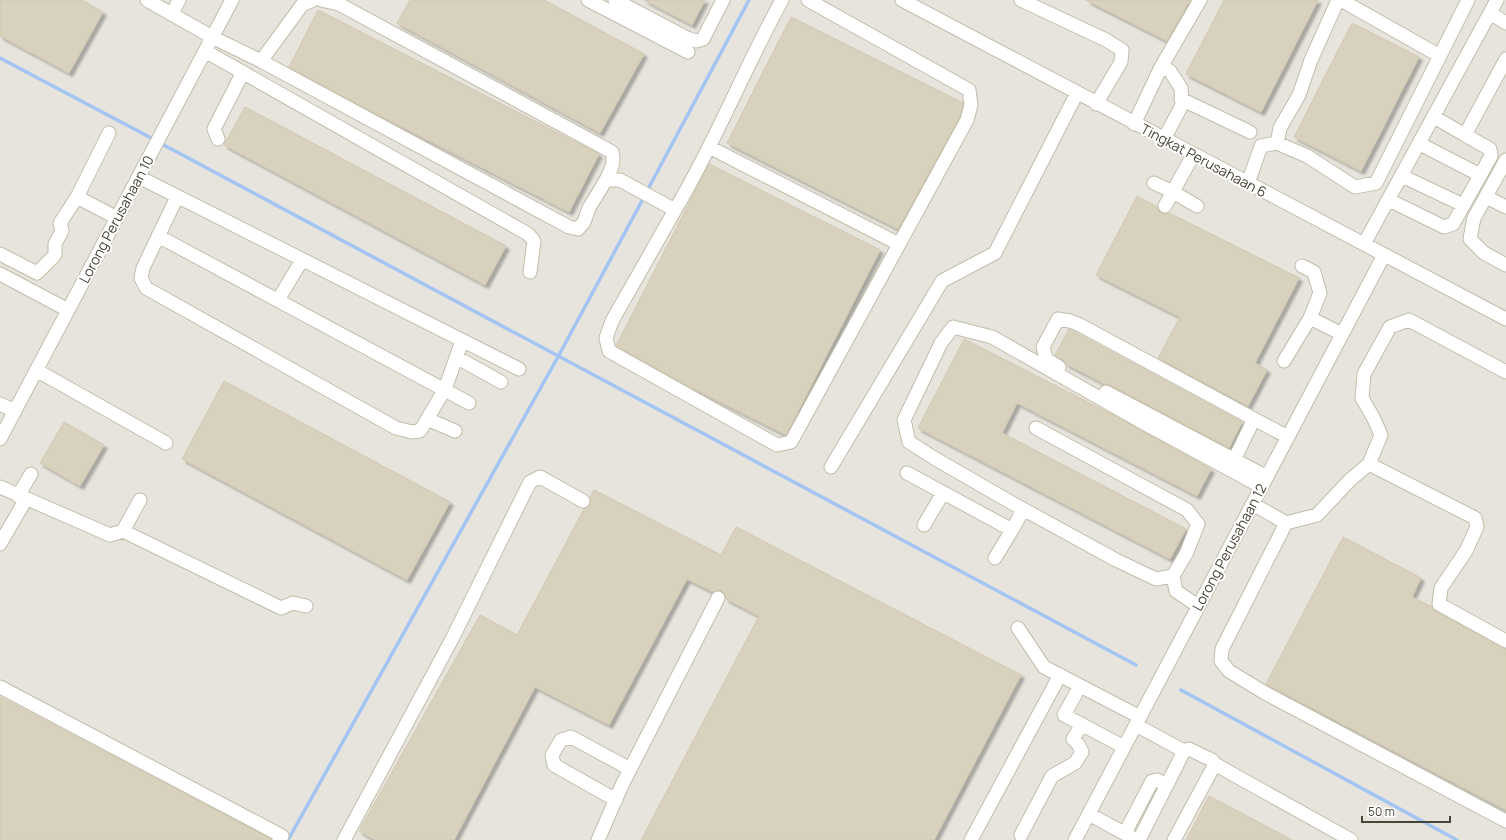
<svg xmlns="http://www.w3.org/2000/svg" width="1506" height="840" font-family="Manrope,sans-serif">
	<defs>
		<filter id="shadow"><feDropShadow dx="3.5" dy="3.5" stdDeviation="1" flood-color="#0004"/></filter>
	</defs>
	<rect width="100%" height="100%" fill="#f5f3e8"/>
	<path fill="#e7e4dd" d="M 0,0 L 1506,0 L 1506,840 L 0,840 Z"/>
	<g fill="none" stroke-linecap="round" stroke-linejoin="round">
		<path stroke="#a2c5f3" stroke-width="3.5" d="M 0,58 L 155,140
			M 160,143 L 1136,665
			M 647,191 L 749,0
			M 1181,690 L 1457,840
			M 288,840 L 559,355 L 644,197"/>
	</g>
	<path fill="#d7d1bd" stroke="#d2cab0" filter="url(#shadow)" d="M 0,0 L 82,0 L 103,12 L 69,73 L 0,36 Z
		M 410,0 L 544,0 L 644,54 L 600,133 L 397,23 Z
		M 644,0 L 705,0 L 692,25 Z
		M 1086,0 L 1190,0 L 1167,41 Z
		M 1224,0 L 1318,0 L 1261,112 L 1186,74 Z
		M 318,10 L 599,154 L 569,212 L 357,104 L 289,67 Z
		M 791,17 L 963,103 L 960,117 L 898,229 L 727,143 Z
		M 1352,23 L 1419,57 L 1361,171 L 1294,137 Z
		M 245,107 L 506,246 L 485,285 L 224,145 Z
		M 709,164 L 880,250 L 786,435 L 690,387 L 616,346 Z
		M 1137,196 L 1157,207 L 1158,210 L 1162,213 L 1169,213 L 1299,278 L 1255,363 L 1267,370 L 1248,406 L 1158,358 L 1180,317 L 1096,275 Z
		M 1069,329 L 1242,422 L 1229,448 L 1110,385 L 1105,384 L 1066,364 L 1064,360 L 1055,355 Z
		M 964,339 L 1115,416 L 1211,469 L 1197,496 L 1017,403 L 1002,433 L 1186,529 L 1170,559 L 918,428 Z
		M 224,381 L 450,502 L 407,580 L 182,459 Z
		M 64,422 L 104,445 L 80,486 L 40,463 Z
		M 594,490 L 721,555 L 736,527 L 1021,675 L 934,840 L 641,840 L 759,616 L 726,599 L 725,594 L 722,591 L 717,590 L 713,592 L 687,579 L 609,725 L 535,687 L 454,840 L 375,840 L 359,831 L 480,615 L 517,635 L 584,509 L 590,505 L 590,497 Z
		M 1343,537 L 1421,578 L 1412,597 L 1432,607 L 1435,611 L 1506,649 L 1506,810 L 1266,684 Z
		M 0,697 L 271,839 L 271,840 L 0,840 Z
		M 1209,796 L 1292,840 L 1186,840 Z"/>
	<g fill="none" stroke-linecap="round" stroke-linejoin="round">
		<g stroke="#c1bdaa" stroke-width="15">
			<path id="minor" d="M 147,0 L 212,37 L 261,61 L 302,5 L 313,0
				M 321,0 L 339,4 L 612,152 C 615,163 611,170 606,180
				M 588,0 L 688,52
				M 615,0 L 687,38 L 696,41 L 703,39 L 723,0
				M 902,0 L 1506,319
				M 1021,0 L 1106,40 L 1122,50 L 1121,62 L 1096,104
				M 1341,0 L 1440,56
				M 1490,13 L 1506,23
				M 172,14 L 179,0
				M 205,51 L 528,234 L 534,241 L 530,272
				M 261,61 L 569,227 L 578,229 L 584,222 L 589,208 L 606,180 L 620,180 L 675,210 L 612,321 L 606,338 L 609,351 L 777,445 L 791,442 L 967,120 L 971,105 L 969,90 L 808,0
				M 1181,99 L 1250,132
				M 1434,117 L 1465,135 L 1506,59
				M 1134,124 L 1161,67
				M 109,133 L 77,197 L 117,218
				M 218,139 L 214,129 L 243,72
				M 1164,139 L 1182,105 L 1181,88 L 1170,71 L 1161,67 L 1200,0
				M 1277,143 L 1280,128 L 1299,95 L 1311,60 L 1338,0
				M 1420,144 L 1480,175
				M 709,147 L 899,244
				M 1506,160 L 1474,218 L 1470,239 L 1484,253 L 1506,265
				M 1402,176 L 1463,205
				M 139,177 L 519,369
				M 1154,183 L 1173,192 L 1197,206
				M 1248,183 L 1261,146 L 1277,143 L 1307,156 L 1355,187 L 1376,183 L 1468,0
				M 177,197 L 143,268 L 141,278 L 146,288 L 396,428 L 412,432 L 420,431 L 445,389 L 462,341
				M 1486,197 L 1506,207
				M 1389,200 L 1444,227 L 1453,224 L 1491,156 L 1490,149 L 1465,135
				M 1165,206 L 1193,155
				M 675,210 C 715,143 744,69 782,0
				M 158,236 L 469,403
				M 1364,244 L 1497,0
				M 0,254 L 37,273 L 55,255 L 55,244 L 62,231 L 60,223 L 77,197
				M 1302,266 L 1314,272 L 1320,293 L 1310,318 L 1342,334
				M 0,274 L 68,310
				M 278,300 L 302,260
				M 456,357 L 501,382
				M 1284,361 L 1310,318
				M 1059,367 L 1046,359 L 1043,347 L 1058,319 L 1070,321 L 1080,325 L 1254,419 L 1288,437
				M 36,370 L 166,443
				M 1106,392 L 1267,477
				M 0,404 L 15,411
				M 427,419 L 455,431
				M 1036,428 L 1187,510 L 1198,524 L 1186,554 L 1173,576 L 1176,591 L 1198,606
				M 0,439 L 232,0
				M 1234,460 L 1254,419
				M 1369,464 L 1381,435 L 1374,419 L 1362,398 L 1364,374 L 1390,327 L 1409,320 L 1506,372
				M 831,467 L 942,281 L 995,253 L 1077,93
				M 907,473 L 1012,530
				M 0,487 L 110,535 L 123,531 L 281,608 L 293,603 L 306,606
				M 18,496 L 31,474
				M 1253,504 L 1286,523 L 1317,515 L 1350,480 L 1369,464 L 1475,518 L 1477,527 L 1466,551 L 1441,588 L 1439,604 L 1506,641
				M 1286,523 L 1222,649 L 1221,661 L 1229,671 L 1265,693 L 1506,821
				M 924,525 L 943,493
				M 123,531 L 140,500
				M 0,544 L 26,499
				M 995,558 L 1012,530 L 1023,510
				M 1173,576 L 1156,579 L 1116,560 L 1012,503 L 934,458 L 909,442 L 904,420 L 941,343 L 953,327 L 992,337 L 1142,422 L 1262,487
				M 1018,628 L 1044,667 L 1140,717
				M 1080,686 L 1064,715 L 1124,747
				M 0,687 L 282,836 L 279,840
				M 1136,725 L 1184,751
				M 616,800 L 554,765 L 552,755 L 561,740 L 571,737 L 630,769
				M 1089,814 L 1131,837
				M 1125,833 L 1152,781 L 1157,780 L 1167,785
				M 1021,835 L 1052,776 L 1075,763 L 1082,752 L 1078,744 L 1073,739 L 1082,724
				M 344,840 L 452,639 L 530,482 L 540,477 L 583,501
				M 598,840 L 622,785 L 718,598
				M 971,840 L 1060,675
				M 1075,840 L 1384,255
				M 1139,840 L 1184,751 L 1189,749 L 1212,760 L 1215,764 L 1236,776 L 1351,840
				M 1174,840 L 1215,764"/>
		</g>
		<use href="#minor" stroke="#fff" stroke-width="13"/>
	</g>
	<g text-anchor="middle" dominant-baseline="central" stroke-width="4" stroke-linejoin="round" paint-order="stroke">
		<g font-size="14" fill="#484436" stroke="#fff">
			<text transform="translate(1204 160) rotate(28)">Tingkat Perusahaan 6</text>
			<text transform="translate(116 219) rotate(-62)">Lorong Perusahaan 10</text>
			<text transform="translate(1229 547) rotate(-62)">Lorong Perusahaan 12</text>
		</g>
	</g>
	<path d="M1362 816v6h88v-6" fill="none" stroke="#484436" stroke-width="2"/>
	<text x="1368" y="816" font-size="12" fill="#484436" stroke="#ffffff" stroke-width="3" paint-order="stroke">50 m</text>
</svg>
